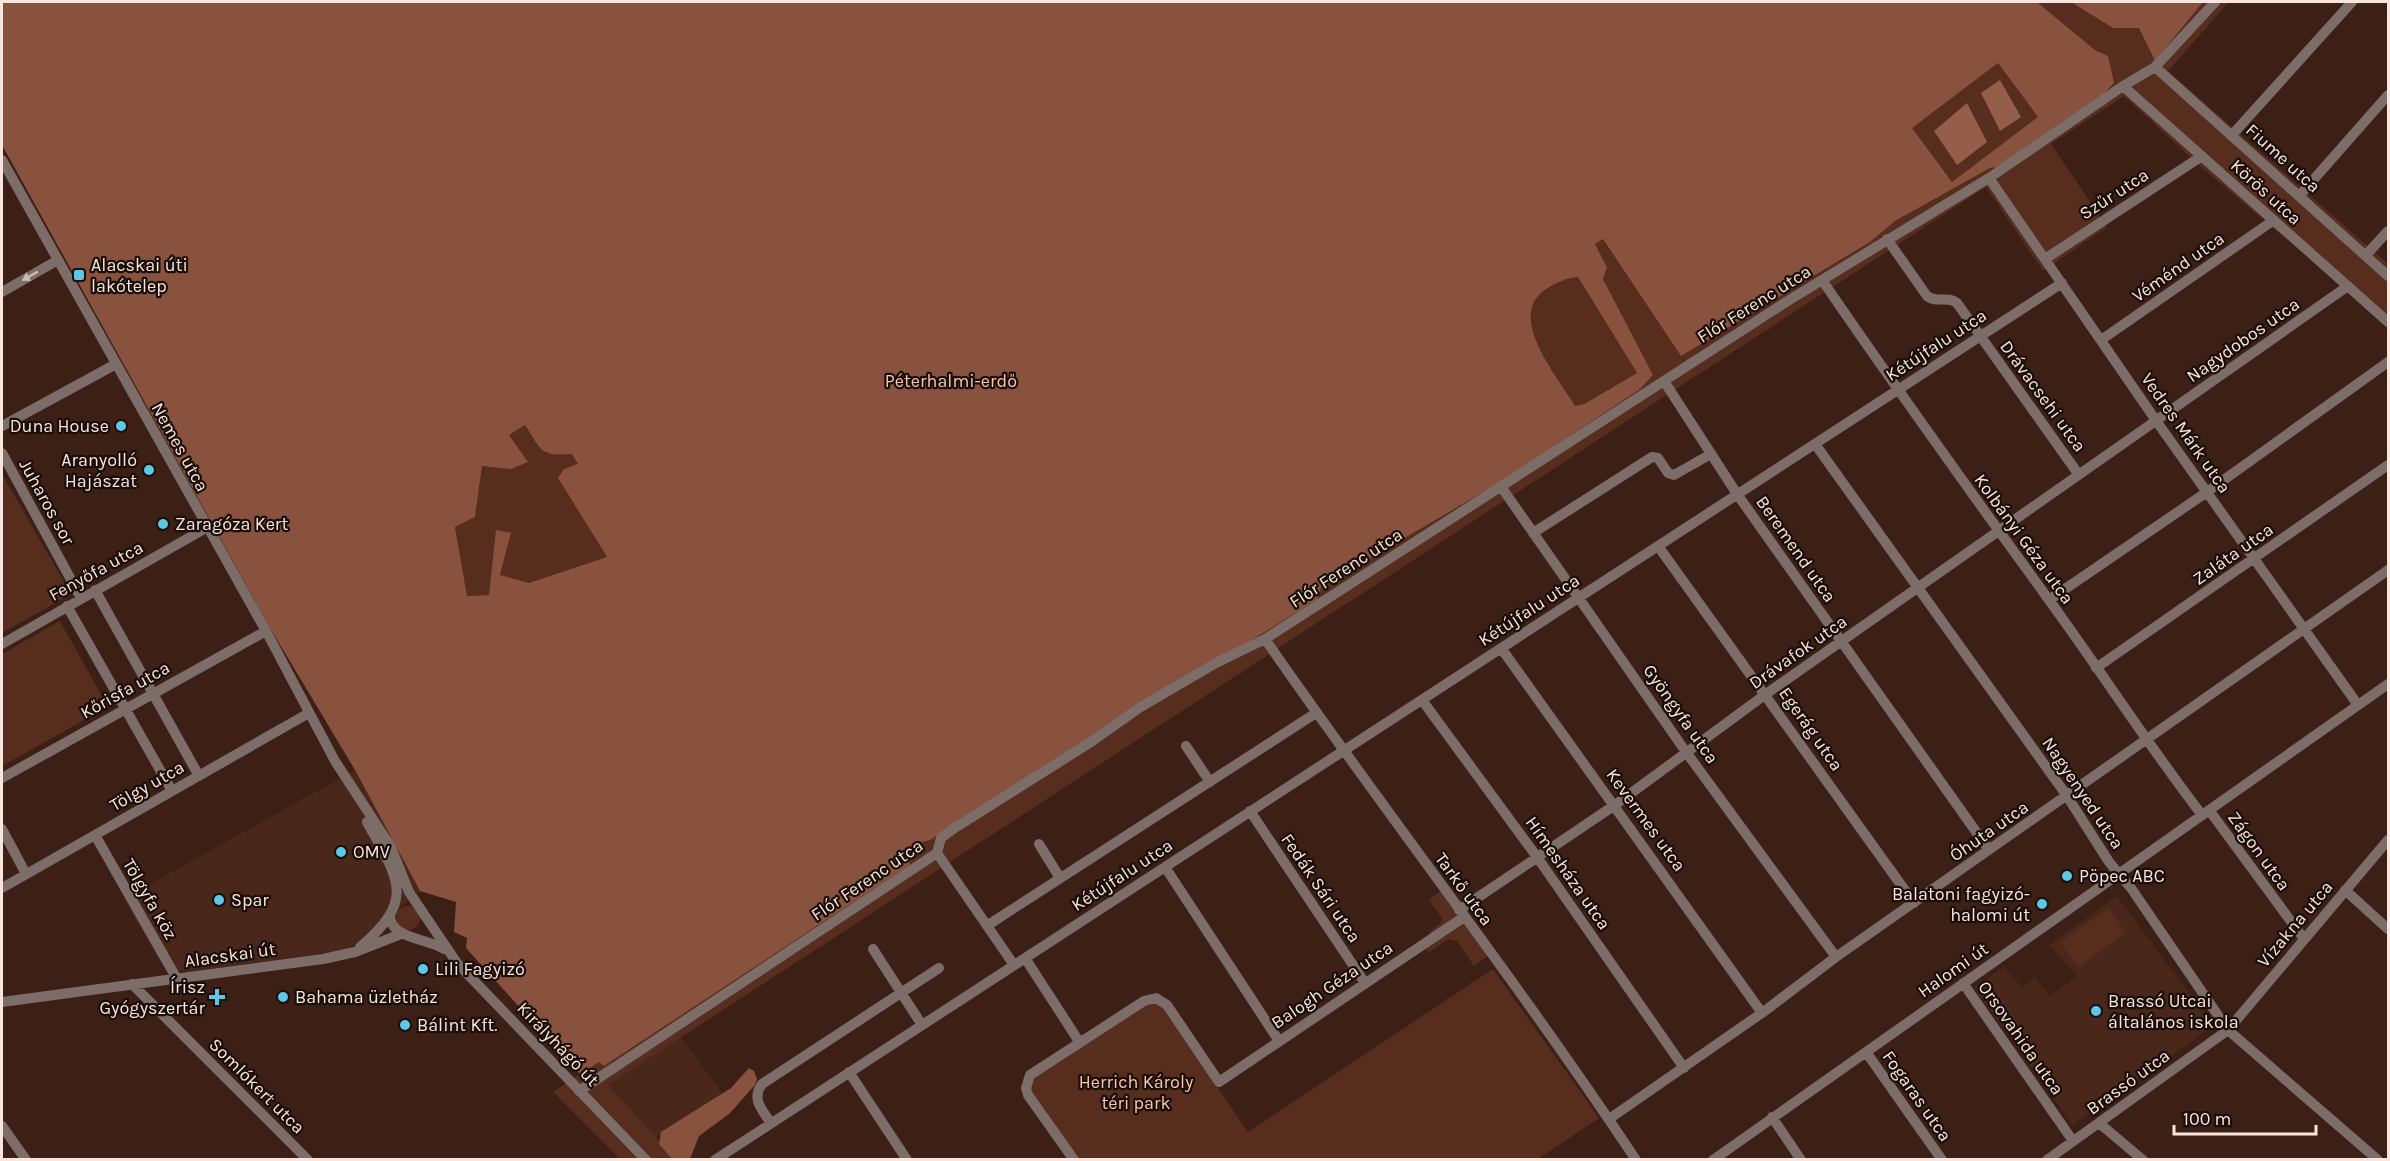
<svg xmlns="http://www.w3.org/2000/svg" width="2390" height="1161" font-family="Karla,sans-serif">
	<rect width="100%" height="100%" fill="#3c2016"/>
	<path fill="#49271a" d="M 355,770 L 420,891 L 348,950 L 187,972 L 162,965 L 124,899 Z
		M 2117,896 L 2213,1026 L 2073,1125 L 1974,987 L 2004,967 L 2022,987 L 2035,978 L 2050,996 L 2077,976 L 2049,945 Z
		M 680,1036 L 723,1094 L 655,1138 L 608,1085 Z"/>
	<path fill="#572d1e" d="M 2037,2 L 2071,2 L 2113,28 L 2139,28 L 2155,61 L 2203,2 L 2229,2 L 2168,71 L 2388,264 L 2388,325 L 2200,166 L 2124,96 L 2051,144 L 2107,227 L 2043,271 L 1986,187 L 608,1085 L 676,1159 L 620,1159 L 553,1092 L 599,1061 L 604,1066 L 910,865 L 908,854 L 915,844 L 930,840 L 1318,599 L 1321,587 L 1653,375 L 1603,279 L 1607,267 L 1595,244 L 1603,239 L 1681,356 L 1870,242 L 1895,221 L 1990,168 L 1998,167 L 2108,56 L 2095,50 Z
		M 1998,63 L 2039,117 L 1952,182 L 1911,128 Z
		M 1578,277 L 1637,373 L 1584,404 L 1575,406 C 1557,377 1503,314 1548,288 C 1559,282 1566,278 1578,277 Z
		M 525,425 C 541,450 540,457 572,454 L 579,464 L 558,478 L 607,557 L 529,583 L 500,576 L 511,533 L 489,595 L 467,596 L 455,527 L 475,517 L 482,466 L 511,469 L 509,435 Z
		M 2,474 L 71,594 L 2,633 Z
		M 60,621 L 108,707 L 2,766 L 2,654 Z
		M 1442,890 L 1460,916 L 1432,936 L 1429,932 L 1441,923 L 1442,918 L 1429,900 Z
		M396 918a12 12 0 1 1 24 0a12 12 0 1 1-24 0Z
		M 2109,908 L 2126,933 L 2078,967 L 2060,942 Z
		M 1463,921 L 1489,955 L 1474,966 L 1457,941 L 1448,939 L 1428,953 L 1426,948 Z
		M 1493,969 L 1599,1118 L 1538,1159 L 1079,1159 L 1032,1095 L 1030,1085 L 1035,1077 L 1146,1004 L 1155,1003 L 1163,1007 L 1248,1132 Z"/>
	<path fill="#88523f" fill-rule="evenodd" d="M 2,2 L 2037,2 L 2095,50 L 2108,56 L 2114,83 L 2101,97 L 1998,167 L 1990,168 L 1895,221 L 1870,242 L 1681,356 L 1603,239 L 1595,244 L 1607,267 L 1603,279 L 1653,375 L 1640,389 L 1507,478 L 1321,587 L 1318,599 L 930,840 L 915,844 L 908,854 L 910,865 L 604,1066 L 599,1062 L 580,1074 L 466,948 L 467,938 L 454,932 L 456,902 L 420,891 L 355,770 L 270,628 L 2,145 ZM 1998,63 L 2038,117 L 1952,182 L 1912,128 ZM 1578,277 L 1637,373 L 1584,404 L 1575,406 C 1558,377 1503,314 1548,288 C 1558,282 1566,278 1578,277 ZM 525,425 C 541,450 540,457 572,454 L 578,464 L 564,469 L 558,478 L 607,557 L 529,583 L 500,575 L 511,533 L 496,530 L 489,595 L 467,596 L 455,527 L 475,517 L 482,466 L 511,469 L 528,462 L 509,435 Z
		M 2071,2 L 2203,2 L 2155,61 L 2139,28 L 2113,28 Z
		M 749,1068 L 754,1071 L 757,1079 L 755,1085 L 729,1114 L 699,1136 L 690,1159 L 672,1159 L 659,1144 L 661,1132 L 731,1088 Z"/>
	<path fill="#955e4a" d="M 2000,80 L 2021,117 L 2000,131 L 1981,93 Z
		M 1967,103 L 1987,142 L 1957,165 L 1934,131 Z"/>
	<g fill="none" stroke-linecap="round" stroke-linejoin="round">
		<path stroke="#7c6d68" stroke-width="10" d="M 2155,67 L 2388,276
			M 2123,86 L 2388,322
			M 2232,135 L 2352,2
			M 2,160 L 266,631 L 335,761 L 391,847 L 409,892 L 457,963 L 646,1160
			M 1989,178 L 2157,422 L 2358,705
			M 2300,195 L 2388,95
			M 1887,239 L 1927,296 C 1937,304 1947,295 1957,303 L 2079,475
			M 2366,255 L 2388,231
			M 2045,259 L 2202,156
			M 1822,280 C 1896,388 1972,494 2049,600 C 2101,671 2148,745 2202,815
			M 2,292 L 58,260
			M 2101,340 L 2274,220
			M 1664,381 L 1737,494 L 1989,850
			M 2,426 L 116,364
			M 1815,444 L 2067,796 L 2109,862 L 2131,888 L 2228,1030 L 2378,1160
			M 2,453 L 81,598
			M 1502,488 L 1686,752 L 1836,957
			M 1533,533 L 1652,457 L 1658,458 L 1668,473 L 1674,475 L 1711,454
			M 1658,546 L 1914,903
			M 95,590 L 199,776
			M 2049,600 L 2207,492 L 2388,362
			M 67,606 L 172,791
			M 1265,639 C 1386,814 1518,982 1636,1160
			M 2,644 L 206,528
			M 1501,648 L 1762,1013
			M 2096,668 L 2388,465
			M 1422,700 L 1537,857 L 1684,1068
			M 1186,746 L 1210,782
			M 2,778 L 266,631
			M 2209,810 L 2304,939
			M 1250,811 L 1365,983
			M 2,829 L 26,874
			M 95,835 L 177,979
			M 1039,844 L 1060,878
			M 937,853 L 1014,965
			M 1165,867 L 1279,1041
			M 2,888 L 309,713
			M 2345,890 L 2388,929
			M 1459,910 L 1615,805 L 1766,694 L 2348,286
			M 390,917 C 392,939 427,938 444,949
			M 988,925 L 1316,713
			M 360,947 C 417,899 398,879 367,822
			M 873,949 L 922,1025
			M 1025,958 L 1080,1043
			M 1963,983 L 2073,1141
			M 132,984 L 308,1160
			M 2,1002 L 323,959 L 355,952 L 401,934
			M 1866,1052 L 1942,1160
			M 849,1072 L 907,1160
			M 579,1091 L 937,853 L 941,838 L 953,829 L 1091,742 L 1139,708 L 1216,663 L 1265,639 L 1786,302 L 1989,178 L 2123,86 L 2155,67 L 2215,2
			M 1772,1117 L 1801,1160
			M 1609,1119 L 1762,1013 L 1836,957 L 2388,570
			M 771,1123 C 762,1110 751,1099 762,1084 L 939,968
			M 2099,1123 L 2143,1160
			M 2,1126 L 26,1160
			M 715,1160 L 2062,283
			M 1074,1160 L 1028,1095 L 1026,1088 L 1030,1075 L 1144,1001 L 1156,998 L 1167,1005 L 1219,1082 L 1464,917
			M 1713,1160 L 2388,684
			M 2047,1160 L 2228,1030 L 2388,840"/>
	</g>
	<defs><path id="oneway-solid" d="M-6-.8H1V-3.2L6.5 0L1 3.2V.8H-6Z" transform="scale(1.5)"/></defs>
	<use fill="#cdbbb5" href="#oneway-solid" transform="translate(30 276) rotate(151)"/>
	<g fill="#5cc7e7" stroke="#1a0e09" stroke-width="2">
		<rect x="73" y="269" width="12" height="12" rx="3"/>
		<circle cx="121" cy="426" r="6"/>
		<circle cx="149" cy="470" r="6"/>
		<circle cx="163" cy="524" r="6"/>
		<circle cx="341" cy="852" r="6"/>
		<circle cx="2067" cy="876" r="6"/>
		<circle cx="219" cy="900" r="6"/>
		<circle cx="2042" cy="904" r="6"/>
		<circle cx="423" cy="969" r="6"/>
		<path d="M214 988h6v6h6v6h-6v6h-6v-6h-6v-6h6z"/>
		<circle cx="283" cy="997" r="6"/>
		<circle cx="2096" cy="1011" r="6"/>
		<circle cx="405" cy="1025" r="6"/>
	</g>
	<g text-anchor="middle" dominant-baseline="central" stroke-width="4.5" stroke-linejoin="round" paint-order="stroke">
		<g font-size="18" fill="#f8e5de" stroke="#1a0e09">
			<text transform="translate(2283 158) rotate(42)">Fiume utca</text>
			<text transform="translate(2266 192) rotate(42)">Körös utca</text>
			<text transform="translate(2114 194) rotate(-33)">Szűr utca</text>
			<text transform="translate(2178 267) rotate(-35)">Véménd utca</text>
			<text transform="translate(1754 304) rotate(-32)">Flór Ferenc utca</text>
			<text transform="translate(2243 340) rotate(-35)">Nagydobos utca</text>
			<text transform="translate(1936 345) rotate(-33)">Kétújfalu utca</text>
			<text transform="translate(2043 396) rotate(54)">Drávacsehi utca</text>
			<text transform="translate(2186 433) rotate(55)">Vedres Márk utca</text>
			<text transform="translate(180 447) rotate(61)">Nemes utca</text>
			<text transform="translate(47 502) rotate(61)">Juharos sor</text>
			<text transform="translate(2024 539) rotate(54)">Kolbányi Géza utca</text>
			<text transform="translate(1796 549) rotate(55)">Beremend utca</text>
			<text transform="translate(2233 554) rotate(-35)">Zaláta utca</text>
			<text transform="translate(1346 568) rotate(-33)">Flór Ferenc utca</text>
			<text transform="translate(96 571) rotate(-29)">Fenyőfa utca</text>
			<text transform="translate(1529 610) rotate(-33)">Kétújfalu utca</text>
			<text transform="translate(1798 652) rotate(-35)">Drávafok utca</text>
			<text transform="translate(125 690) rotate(-29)">Kőrisfa utca</text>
			<text transform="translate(1681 714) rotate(55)">Gyöngyfa utca</text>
			<text transform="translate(1811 729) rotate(55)">Egerág utca</text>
			<text transform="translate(147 786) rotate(-30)">Tölgy utca</text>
			<text transform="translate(2083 793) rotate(56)">Nagyenyed utca</text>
			<text transform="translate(1646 820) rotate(54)">Kevermes utca</text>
			<text transform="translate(1989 831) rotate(-35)">Óhuta utca</text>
			<text transform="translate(2259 851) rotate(54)">Zágon utca</text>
			<text transform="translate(1568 873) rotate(55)">Hímesháza utca</text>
			<text transform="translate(1122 875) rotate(-33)">Kétújfalu utca</text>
			<text transform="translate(867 880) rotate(-34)">Flór Ferenc utca</text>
			<text transform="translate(1321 888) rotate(56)">Fedák Sári utca</text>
			<text transform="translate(1464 889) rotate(54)">Tarkő utca</text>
			<text transform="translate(150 899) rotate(60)">Tölgyfa köz</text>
			<text transform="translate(2295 924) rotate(-50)">Vízakna utca</text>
			<text transform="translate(230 955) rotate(-8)">Alacskai út</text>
			<text transform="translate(1953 970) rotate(-35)">Halomi út</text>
			<text transform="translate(1332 985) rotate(-34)">Balogh Géza utca</text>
			<text transform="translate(2021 1038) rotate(55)">Orsovahida utca</text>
			<text transform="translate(558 1044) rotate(46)">Királyhágó út</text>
			<text transform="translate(2128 1082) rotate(-36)">Brassó utca</text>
			<text transform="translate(257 1086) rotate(45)">Somlókert utca</text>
			<text transform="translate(1917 1096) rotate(55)">Fogaras utca</text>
		</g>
		<g font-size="18" fill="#f8e5de" stroke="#1a0e09" text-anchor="start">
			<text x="91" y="265">Alacskai úti<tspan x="91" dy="21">lakótelep</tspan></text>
			<text x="109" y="426" text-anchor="end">Duna House</text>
			<text x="137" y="460" text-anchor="end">Aranyolló<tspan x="137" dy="21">Hajászat</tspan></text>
			<text x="175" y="524">Zaragóza Kert</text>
			<text x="353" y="852">OMV</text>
			<text x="2079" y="876">Pöpec ABC</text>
			<text x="2030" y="894" text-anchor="end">Balatoni fagyizó-<tspan x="2030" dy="21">halomi út</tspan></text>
			<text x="231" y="900">Spar</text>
			<text x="435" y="969">Lili Fagyizó</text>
			<text x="205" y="987" text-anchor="end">Írisz<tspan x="205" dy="21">Gyógyszertár</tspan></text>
			<text x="295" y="997">Bahama üzletház</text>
			<text x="2108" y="1001">Brassó Utcai<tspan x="2108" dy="21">általános iskola</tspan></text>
			<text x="417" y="1025">Bálint Kft.</text>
		</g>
		<g font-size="18" fill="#f9c5b2" stroke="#1a0e09">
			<text x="951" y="381">Péterhalmi-erdő</text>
			<text x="1136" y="1082">Herrich Károly<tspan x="1136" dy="21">téri park</tspan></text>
		</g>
	</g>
	<rect width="2390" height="1161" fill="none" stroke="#f8e5de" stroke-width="6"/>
	<path d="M2174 1125v9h142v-9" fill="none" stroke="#f8e5de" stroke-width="3"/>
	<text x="2183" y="1125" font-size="18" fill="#f8e5de" stroke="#1a0e09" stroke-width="4.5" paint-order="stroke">100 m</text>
</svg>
